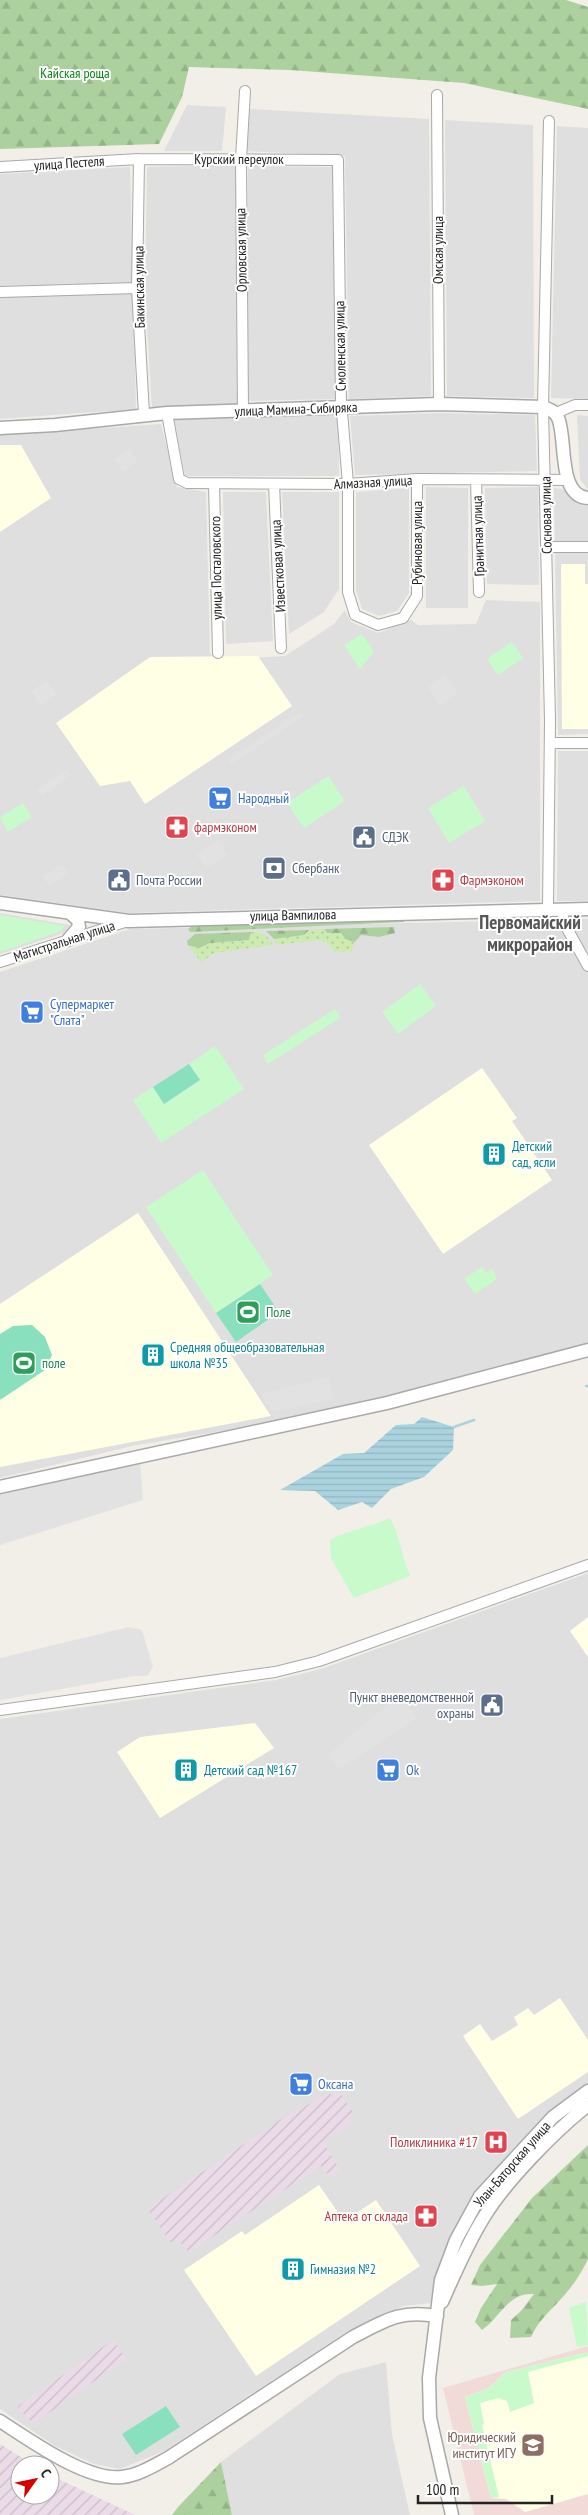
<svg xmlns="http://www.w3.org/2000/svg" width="588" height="2515" font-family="'PT Sans Narrow',sans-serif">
	<defs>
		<pattern id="industrial-furrows" width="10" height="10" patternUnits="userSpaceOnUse" patternTransform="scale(1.25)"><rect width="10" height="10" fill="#ebdbe8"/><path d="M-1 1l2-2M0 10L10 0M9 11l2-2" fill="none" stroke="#c9bcc7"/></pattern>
		<pattern id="grass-dots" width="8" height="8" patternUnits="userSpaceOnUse" patternTransform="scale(1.25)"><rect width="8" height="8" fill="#cdebb0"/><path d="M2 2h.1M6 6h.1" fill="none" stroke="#b0c997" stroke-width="1.8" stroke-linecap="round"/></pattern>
		<pattern id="forest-firs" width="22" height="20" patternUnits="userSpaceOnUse" patternTransform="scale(1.25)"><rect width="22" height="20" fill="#add19e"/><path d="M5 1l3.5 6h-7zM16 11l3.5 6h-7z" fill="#95b388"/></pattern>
		<pattern id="water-rules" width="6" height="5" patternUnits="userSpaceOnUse" patternTransform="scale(1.25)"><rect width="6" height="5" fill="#aad3df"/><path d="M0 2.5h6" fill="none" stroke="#92b5bf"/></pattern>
	</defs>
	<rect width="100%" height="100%" fill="#f2efe9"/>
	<path fill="#e0dfdf" d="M 187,105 L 226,107 L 222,151 L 164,151 Z
		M 250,109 L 429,119 L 431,396 L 349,399 L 345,156 L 245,151 Z
		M 445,120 L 533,125 L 534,398 L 447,396 Z
		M 557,126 L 588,128 L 588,399 L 551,398 Z
		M 237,165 L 237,405 L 152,408 L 145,295 L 147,167 Z
		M 248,166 L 335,167 L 337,399 L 248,401 Z
		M 130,167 L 133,283 L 0,286 L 0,174 Z
		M 133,292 L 136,409 L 0,419 L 0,295 Z
		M 338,412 L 339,476 L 185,476 L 174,418 Z
		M 439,413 L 535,415 L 537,471 L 355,475 L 350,416 Z
		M 577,415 L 588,416 L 588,490 L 580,479 Z
		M 161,424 L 177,487 L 206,492 L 210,653 L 215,660 L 285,656 L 334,624 L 345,610 L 351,622 L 378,633 L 411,620 L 418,625 L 476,624 L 486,600 L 540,602 L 540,901 L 129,913 L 0,895 L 0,435 Z
		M 426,487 L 468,488 L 468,608 L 426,608 Z
		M 538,487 L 539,585 L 487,584 L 485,488 Z
		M 409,488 L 409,593 L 397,611 L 379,616 L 362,609 L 356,590 L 356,492 Z
		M 554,488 L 567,490 L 583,506 L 588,506 L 588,734 L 558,735 Z
		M 223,492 L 266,492 L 273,641 L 226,644 Z
		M 282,492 L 339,492 L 339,589 L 324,612 L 289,634 Z
		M 558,751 L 588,751 L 588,901 L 557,901 Z
		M 0,913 L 70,925 L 64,933 L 0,954 Z
		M 588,919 L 588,1343 L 413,1391 L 282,1421 L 132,1446 L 0,1478 L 0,972 L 130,929 Z
		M 588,1573 L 588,2092 L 551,2118 L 480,2199 L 432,2303 L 403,2306 L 349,2330 L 164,2451 L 120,2469 L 94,2464 L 55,2446 L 0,2409 L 0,1719 L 276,1680 L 321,1669 Z
		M 386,2362 L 392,2435 L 410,2515 L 232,2515 L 221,2462 L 340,2374 Z"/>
	<path fill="#f2dad9" d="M 588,2346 L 588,2515 L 474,2515 L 443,2388 Z"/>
	<path fill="url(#industrial-furrows)" d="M 339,2092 L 353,2112 L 346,2128 L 326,2140 L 327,2149 L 340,2170 L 331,2178 L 321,2166 L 189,2252 L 178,2241 L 170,2242 L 150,2212 L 150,2207 L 289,2114 L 293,2114 L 320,2097 Z
		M 113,2340 L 126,2359 L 33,2424 L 17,2407 Z
		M 0,2444 L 34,2465 L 20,2465 L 20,2495 L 50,2495 L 50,2475 L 135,2515 L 0,2515 Z"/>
	<path fill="#ffffe5" d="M 0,445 L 21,445 L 51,498 L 0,532 Z
		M 561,564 L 585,564 L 585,584 L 588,584 L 588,729 L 562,729 Z
		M 258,656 L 292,706 L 145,804 L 130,781 L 100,786 L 56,723 L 150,657 Z
		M 482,1068 L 517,1118 L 512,1121 L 552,1180 L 443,1254 L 369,1145 Z
		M 138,1213 L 271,1416 L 0,1467 L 0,1304 Z
		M 588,1617 L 588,1657 L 570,1631 Z
		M 255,1723 L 274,1748 L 160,1818 L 117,1752 L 140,1737 Z
		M 560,1998 L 588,2040 L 588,2072 L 518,2119 L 463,2036 L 480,2024 L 492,2041 L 518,2025 L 514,2017 L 528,2008 L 534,2015 Z
		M 319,2185 L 344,2221 L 376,2200 L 420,2266 L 256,2376 L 184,2270 L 242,2231 L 245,2235 Z
		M 588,2352 L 588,2494 L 525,2512 L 506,2499 L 491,2498 L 465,2397 L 489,2388 L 506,2372 Z"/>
	<path fill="url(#grass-dots)" d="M 324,929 L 327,933 L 341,933 L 345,939 L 355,942 L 352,951 L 334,952 L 326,942 L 317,940 L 276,945 L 274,939 L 304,935 L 309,930 Z
		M 251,932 C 261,932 268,935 273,945 L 215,953 L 201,962 L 188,945 L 199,948 L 210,943 L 249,940 Z"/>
	<path fill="url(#forest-firs)" d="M 0,0 L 566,0 L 588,7 L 588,109 L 464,83 L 290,70 L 189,67 L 182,97 L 159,144 L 0,149 Z
		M 404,917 L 404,922 L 190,932 L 188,929 L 192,926 Z
		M 394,927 L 395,933 L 379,937 L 361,935 L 355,942 L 345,939 L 341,933 L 327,933 L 324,929 Z
		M 309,930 L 304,935 L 274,939 L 266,931 Z
		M 251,932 L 249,940 L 210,943 L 199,948 L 188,945 L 187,941 L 195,934 Z
		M 588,2145 L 588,2259 C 581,2274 572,2287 561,2299 C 548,2313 539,2320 531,2337 L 510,2338 L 511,2320 L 521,2311 L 534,2294 C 508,2292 501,2317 482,2330 L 475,2322 L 481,2308 L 497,2284 L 482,2286 L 471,2285 L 480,2265 L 532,2198 Z
		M 221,2462 L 232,2515 L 172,2515 L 178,2507 Z"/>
	<path fill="#c8facc" d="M 362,634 L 374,652 L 360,669 L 344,645 Z
		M 512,642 L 523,658 L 498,675 L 487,659 Z
		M 328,776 L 345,801 L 304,828 L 287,803 Z
		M 464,786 L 485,821 L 449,843 L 428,808 Z
		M 23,803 L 32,817 L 8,832 L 0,817 Z
		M 0,915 L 65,926 L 61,931 L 0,952 Z
		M 420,984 L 436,1006 L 398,1034 L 382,1012 Z
		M 335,1009 L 340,1018 L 268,1064 L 263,1055 Z
		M 215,1046 L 244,1089 L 161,1143 L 133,1100 L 153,1087 L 164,1104 L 200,1080 L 189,1064 Z
		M 203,1170 L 273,1275 L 216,1313 L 146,1207 Z
		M 482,1267 L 486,1273 L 492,1269 L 497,1279 L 475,1294 L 464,1279 Z
		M 390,1518 C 400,1536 402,1557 410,1576 L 354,1598 L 331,1558 L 330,1540 C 349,1530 370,1527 390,1518 Z
		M 586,2302 L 588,2345 L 577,2347 L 569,2308 Z
		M 588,2352 L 588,2356 L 528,2372 L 534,2403 L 510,2412 L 507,2401 L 498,2398 L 480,2403 L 484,2424 L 482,2425 L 499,2497 L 491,2498 L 465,2397 L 489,2388 L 506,2372 Z"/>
	<path fill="#88e0be" d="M 189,1064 L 200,1080 L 164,1104 L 153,1087 Z
		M 260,1284 L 279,1312 L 236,1342 L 216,1313 Z
		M 32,1325 L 45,1337 L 52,1355 L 45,1370 L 0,1400 L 0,1334 L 13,1326 Z
		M 166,2406 L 180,2427 L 136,2455 L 122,2434 Z"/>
	<path fill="#e2e2e2" d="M 129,449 L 138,462 L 123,472 L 114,459 Z
		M 445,675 L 458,694 L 440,706 L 427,686 Z
		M 48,681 L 57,694 L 41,706 L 31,691 Z
		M 300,712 L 303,717 L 231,765 L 228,760 Z
		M 67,769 L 71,776 L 42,796 L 37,789 Z
		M 218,840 L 228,854 L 206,868 L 196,854 Z
		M 62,864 L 69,874 L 49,886 L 43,876 Z
		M 328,1377 L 333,1399 L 272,1412 L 260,1394 Z
		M 140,1462 L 143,1500 L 0,1545 L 0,1495 Z
		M 129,1627 L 142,1630 L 153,1667 L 147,1676 L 134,1676 L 0,1700 L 0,1658 Z
		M 400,1694 L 417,1719 L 338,1769 L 328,1755 Z"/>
	<path fill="url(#water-rules)" d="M 422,1417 L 454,1427 L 453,1450 L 424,1477 L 391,1489 L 372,1508 L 362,1502 L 338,1510 L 315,1491 L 280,1490 L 343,1454 L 364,1453 L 396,1425 L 414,1424 Z"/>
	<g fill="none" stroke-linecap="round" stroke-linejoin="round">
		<path stroke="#aad3df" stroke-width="2.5" d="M 586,1386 L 588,1386
			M 454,1427 L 474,1420"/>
		<g stroke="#a9a9a9" stroke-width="12">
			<path id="minor" d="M 437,95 L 439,404
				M 139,159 L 137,288 L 144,414
				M 0,167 L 139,159 L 338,160 L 341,400 L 348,484 L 348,592 L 355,615 L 378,625 L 403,618 L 417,596 L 417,479
				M 0,292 L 137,288
				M 243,410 L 241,159 L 245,91
				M 167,413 L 179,479 L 187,483 L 348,484 L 417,479 L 567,480
				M 556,413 L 575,405 L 588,405
				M 476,480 L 479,592
				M 214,484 L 218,653
				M 274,484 L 281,648
				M 547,547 L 588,547
				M 550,743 L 588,743
				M 548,909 L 550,720 L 543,407 L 549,121
				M 562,910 L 564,923 L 588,966
				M 0,962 L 128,921
				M 0,1710 L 275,1672 L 319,1661 L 588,1565"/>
		</g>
		<g stroke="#a9a9a9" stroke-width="15">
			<path id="tertiary" d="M 0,428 L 55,425 L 167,413 L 439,404 L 543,407 C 549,409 555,411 558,418 C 567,437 557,497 588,498
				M 0,903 L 129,921 L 588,909
				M 68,940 L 79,927 L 78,920 L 70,913
				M 0,1487 L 387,1403 L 588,1350
				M 442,2302 C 455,2273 467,2244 484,2217 C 506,2181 555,2131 588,2105
				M 0,2421 C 30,2440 86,2481 122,2477 C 139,2475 153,2466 168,2458 L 353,2337 C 386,2320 399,2310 437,2316
				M 452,2515 L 430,2418 L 429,2378 L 441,2280 L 456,2240 L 480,2196 L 553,2117 L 588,2091"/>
		</g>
		<use href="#minor" stroke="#fff" stroke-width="10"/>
		<use href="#tertiary" stroke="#fff" stroke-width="12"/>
	</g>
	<defs>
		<g id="supermarket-square" transform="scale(1.25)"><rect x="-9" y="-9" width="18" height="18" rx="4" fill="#3f7fe0" stroke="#fff"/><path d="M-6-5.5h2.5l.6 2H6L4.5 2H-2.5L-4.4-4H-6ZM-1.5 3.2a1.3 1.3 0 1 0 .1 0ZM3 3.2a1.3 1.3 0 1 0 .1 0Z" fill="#fff"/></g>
		<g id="pharmacy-square" transform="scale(1.25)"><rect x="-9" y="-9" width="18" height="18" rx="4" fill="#e0444e" stroke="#fff"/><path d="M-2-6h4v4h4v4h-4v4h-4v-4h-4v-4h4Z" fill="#fff"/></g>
		<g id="civic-square" transform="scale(1.25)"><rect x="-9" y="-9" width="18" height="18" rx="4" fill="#5c6f8a" stroke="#fff"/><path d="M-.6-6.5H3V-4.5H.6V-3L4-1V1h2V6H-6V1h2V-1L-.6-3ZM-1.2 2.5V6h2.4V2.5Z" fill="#fff"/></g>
		<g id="bank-square" transform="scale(1.25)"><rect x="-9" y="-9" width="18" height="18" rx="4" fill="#5c6f8a" stroke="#fff"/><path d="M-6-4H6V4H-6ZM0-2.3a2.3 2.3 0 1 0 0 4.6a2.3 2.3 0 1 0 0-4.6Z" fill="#fff"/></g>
		<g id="building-square" transform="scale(1.25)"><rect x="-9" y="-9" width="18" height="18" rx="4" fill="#0f9aa8" stroke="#fff"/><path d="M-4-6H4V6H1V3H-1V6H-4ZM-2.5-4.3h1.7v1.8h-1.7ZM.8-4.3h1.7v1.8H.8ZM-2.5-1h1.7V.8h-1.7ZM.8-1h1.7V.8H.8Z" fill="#fff"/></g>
		<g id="stadium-square" transform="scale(1.25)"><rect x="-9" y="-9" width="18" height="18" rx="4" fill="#2e9e5b" stroke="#fff"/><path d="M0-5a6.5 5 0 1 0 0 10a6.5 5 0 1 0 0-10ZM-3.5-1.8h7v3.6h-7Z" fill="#fff"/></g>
		<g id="hospital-square" transform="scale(1.25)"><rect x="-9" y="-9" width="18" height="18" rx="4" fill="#e0444e" stroke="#fff"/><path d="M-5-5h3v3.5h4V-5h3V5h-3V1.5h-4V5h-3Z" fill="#fff"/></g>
		<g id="university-square" transform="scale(1.25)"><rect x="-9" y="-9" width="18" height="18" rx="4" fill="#8d6e63" stroke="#fff"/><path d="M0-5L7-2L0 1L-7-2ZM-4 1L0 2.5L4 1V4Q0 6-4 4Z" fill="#fff"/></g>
	</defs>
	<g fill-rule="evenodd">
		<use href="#supermarket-square" x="220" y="798"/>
		<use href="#pharmacy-square" x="177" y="827"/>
		<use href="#civic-square" x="364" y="837"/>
		<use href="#bank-square" x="274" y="868"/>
		<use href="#civic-square" x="119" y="880"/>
		<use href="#pharmacy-square" x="443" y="880"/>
		<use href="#supermarket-square" x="32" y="1012"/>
		<use href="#building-square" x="494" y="1154"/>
		<use href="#stadium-square" x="248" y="1312"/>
		<use href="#building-square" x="153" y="1355"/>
		<use href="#stadium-square" x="24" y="1363"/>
		<use href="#civic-square" x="492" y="1705"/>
		<use href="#building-square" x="186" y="1770"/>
		<use href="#supermarket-square" x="388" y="1770"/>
		<use href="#supermarket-square" x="301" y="2084"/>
		<use href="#hospital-square" x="496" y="2142"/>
		<use href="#pharmacy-square" x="426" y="2216"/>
		<use href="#building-square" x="293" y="2269"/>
		<use href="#university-square" x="533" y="2445"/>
	</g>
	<g text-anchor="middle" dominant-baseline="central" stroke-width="4" stroke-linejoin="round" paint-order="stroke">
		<g font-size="14" fill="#0c8416" stroke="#fff">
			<text x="75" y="73">Кайская роща</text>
		</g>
		<g font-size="14" fill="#222" stroke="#fff">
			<text x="239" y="159">Курский переулок</text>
			<text transform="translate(69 163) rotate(-4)">улица Пестеля</text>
			<text transform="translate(241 250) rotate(-91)">Орловская улица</text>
			<text transform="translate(438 250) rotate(-90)">Омская улица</text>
			<text transform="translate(139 287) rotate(-91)">Бакинская улица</text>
			<text transform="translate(340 346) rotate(-91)">Смоленская улица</text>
			<text transform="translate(296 409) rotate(-2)">улица Мамина-Сибиряка</text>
			<text transform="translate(373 482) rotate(-3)">Алмазная улица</text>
			<text transform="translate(546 515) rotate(-91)">Сосновая улица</text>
			<text transform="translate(478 536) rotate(-92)">Гранитная улица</text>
			<text transform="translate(417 543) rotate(-90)">Рубиновая улица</text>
			<text transform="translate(278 566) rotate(-93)">Известковая улица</text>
			<text transform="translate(216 568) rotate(-91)">улица Посталовского</text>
			<text transform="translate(293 915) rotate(-1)">улица Вампилова</text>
			<text transform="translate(64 941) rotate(-18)">Магистральная улица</text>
			<text transform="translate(512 2164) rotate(-49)">Улан-Баторская улица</text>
		</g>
		<g font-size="14" fill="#366cbe" stroke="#fff" text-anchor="start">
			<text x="238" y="798">Народный</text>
			<text x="50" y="1004">Супермаркет<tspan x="50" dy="16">"Слата"</tspan></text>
			<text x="406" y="1770">Ok</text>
			<text x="318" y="2084">Оксана</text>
		</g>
		<g font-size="14" fill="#be3a42" stroke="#fff" text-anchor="start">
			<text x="194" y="827">фармэконом</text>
			<text x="460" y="880">Фармэконом</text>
			<text x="478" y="2142" text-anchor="end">Поликлиника #17</text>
			<text x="408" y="2216" text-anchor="end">Аптека от склада</text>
		</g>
		<g font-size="14" fill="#4e5e75" stroke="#fff" text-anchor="start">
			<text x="382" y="837">СДЭК</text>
			<text x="292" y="868">Сбербанк</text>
			<text x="136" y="880">Почта России</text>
			<text x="474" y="1697" text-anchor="end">Пункт вневедомственной<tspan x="474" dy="16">охраны</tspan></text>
		</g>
		<g font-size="14" fill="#0d838f" stroke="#fff" text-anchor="start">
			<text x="512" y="1146">Детский<tspan x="512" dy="16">сад, ясли</tspan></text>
			<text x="170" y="1347">Средняя общеобразовательная<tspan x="170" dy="16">школа №35</tspan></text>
			<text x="204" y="1770">Детский сад №167</text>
			<text x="310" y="2269">Гимназия №2</text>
		</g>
		<g font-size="14" fill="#27864d" stroke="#fff" text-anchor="start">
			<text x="266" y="1312">Поле</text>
			<text x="42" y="1363">поле</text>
		</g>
		<g font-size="14" fill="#785e54" stroke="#fff" text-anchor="end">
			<text x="516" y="2437">Юридический<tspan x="516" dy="16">институт ИГУ</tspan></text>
		</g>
		<g font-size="19" font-weight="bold" fill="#555" stroke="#fff">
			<text x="530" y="922">Первомайский<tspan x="530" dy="22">микрорайон</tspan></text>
		</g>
	</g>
	<g transform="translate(35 2480) rotate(57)"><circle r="24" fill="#ffffff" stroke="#a7a7a7"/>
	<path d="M0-4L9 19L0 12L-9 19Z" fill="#d40000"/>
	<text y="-8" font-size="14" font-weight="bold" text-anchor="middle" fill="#222222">С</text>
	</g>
	<path d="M418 2495v8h134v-8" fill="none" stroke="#222222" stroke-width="2.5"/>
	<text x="426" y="2495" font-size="15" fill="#222222" stroke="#ffffff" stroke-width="4" paint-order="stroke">100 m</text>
</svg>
